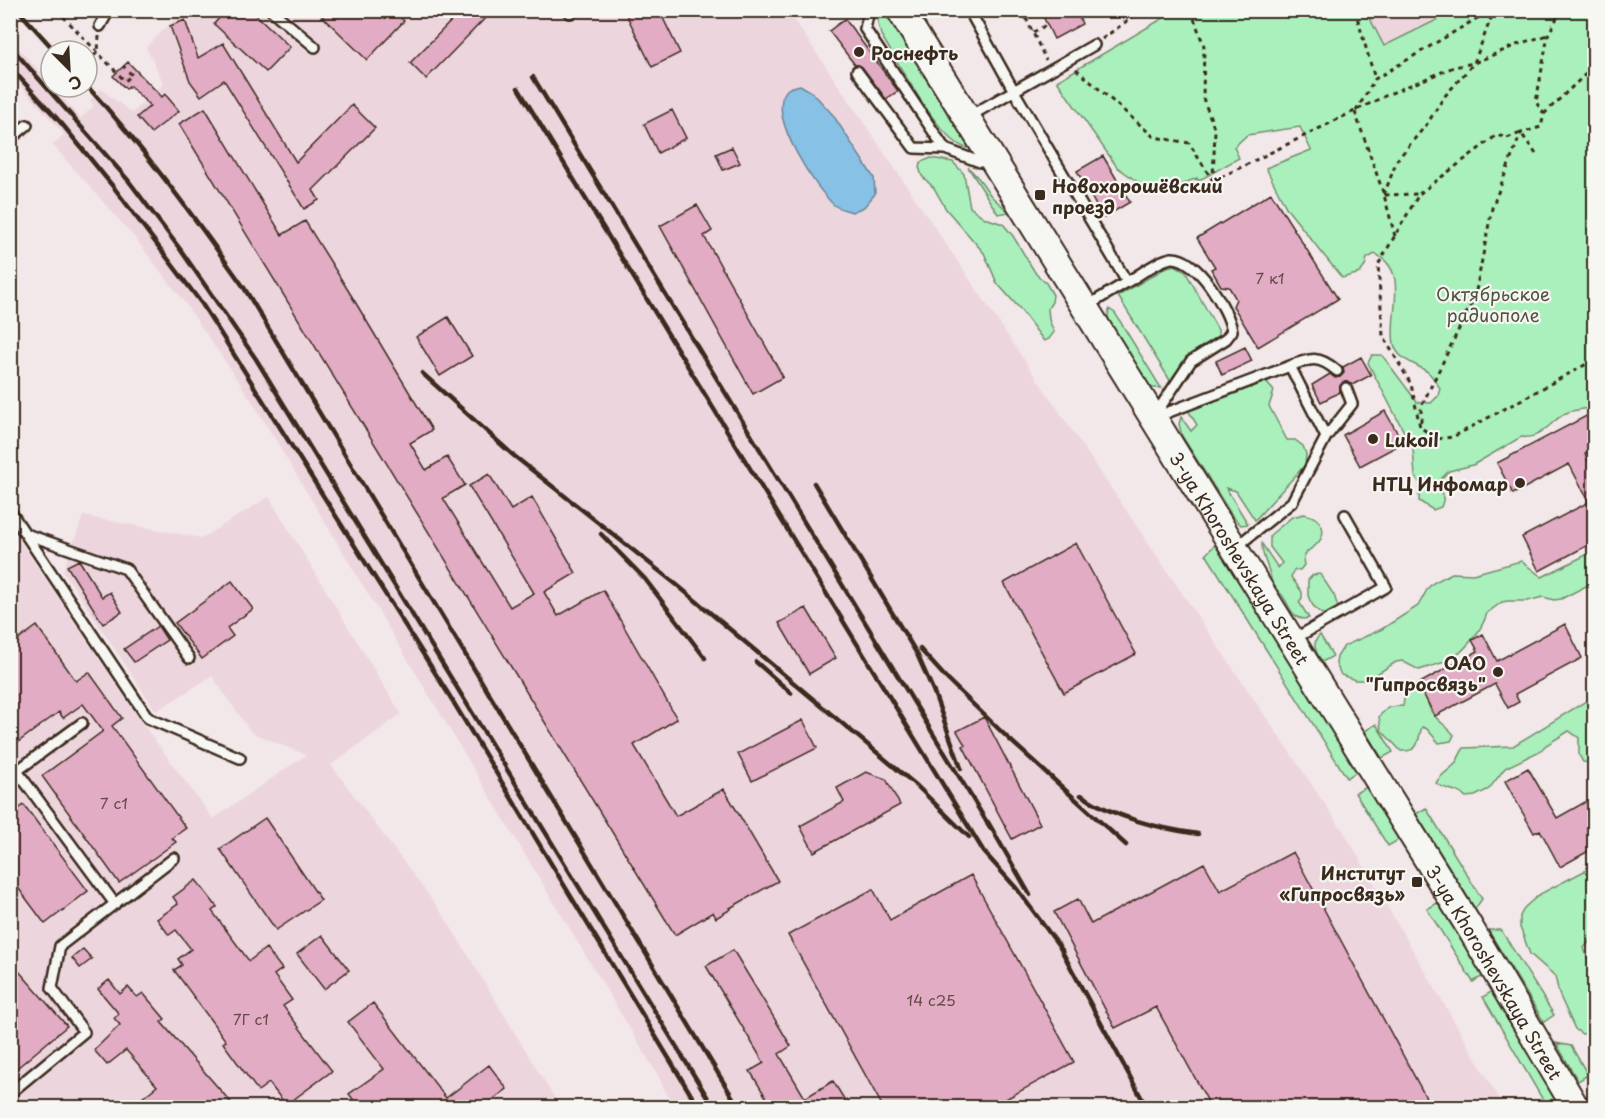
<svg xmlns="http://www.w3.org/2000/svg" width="1605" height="1118" font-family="'Playpen Sans',sans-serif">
	<rect width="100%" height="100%" fill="#f2e7e9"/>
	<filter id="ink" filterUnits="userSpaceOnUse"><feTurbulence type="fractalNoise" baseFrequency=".0167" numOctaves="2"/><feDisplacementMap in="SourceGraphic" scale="12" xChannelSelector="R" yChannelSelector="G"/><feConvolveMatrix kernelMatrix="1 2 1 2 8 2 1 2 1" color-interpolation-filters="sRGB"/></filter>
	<g filter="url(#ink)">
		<path fill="#edd5de" d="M 183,11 L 789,11 L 803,33 L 1345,834 L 1504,1107 L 675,1107 L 663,1087 L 659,1077 L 252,401 L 185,303 L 135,238 L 53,145 L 64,134 L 11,75 L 11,40 L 51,84 L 51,87 L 53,87 L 81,118 L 94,106 L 90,100 L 101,89 L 132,113 L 164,84 L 146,47 Z
			M 1366,11 L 1455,11 L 1384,47 Z
			M 269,497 L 401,714 L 331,765 L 444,916 L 560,1107 L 11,1107 L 10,526 L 145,727 L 213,819 L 306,755 L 251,732 L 212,676 L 156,711 L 63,571 L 83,516 L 202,538 Z"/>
		<path fill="#a9f0bc" stroke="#728d6d" stroke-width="1.5" d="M 878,11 L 885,11 L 890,19 L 968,143 L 969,146 L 967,148 C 940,143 897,60 881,35 L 878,23 Z
			M 1175,11 L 1366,11 L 1384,46 L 1455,11 L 1594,11 L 1594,406 C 1585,410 1575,409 1566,413 C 1550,421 1542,440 1521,437 L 1473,465 L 1449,471 L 1439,481 L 1444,498 L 1441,507 L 1433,510 L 1419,501 L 1420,483 L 1415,476 L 1413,449 L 1368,363 L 1372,355 L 1382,355 L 1417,402 L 1431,403 L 1438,396 L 1440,388 C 1436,383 1433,377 1429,373 C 1416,363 1398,361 1394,344 C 1388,314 1411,271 1375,254 L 1367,258 L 1365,266 L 1360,273 L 1342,278 L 1287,209 L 1266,168 L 1311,150 L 1300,127 L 1247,135 L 1234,147 L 1239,158 L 1198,181 L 1197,178 L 1156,195 L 1117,167 L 1057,81 Z
			M 931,158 L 953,162 L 964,174 L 970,207 L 985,218 L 1003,224 L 1013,236 L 1036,274 L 1046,283 L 1053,295 L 1052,302 L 1048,308 L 1049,320 L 1054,332 L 1049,339 L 1044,341 L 1020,309 L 997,283 L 984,253 L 946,209 L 934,188 L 922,176 L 919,167 L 921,162 Z
			M 968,167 L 980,180 L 991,196 L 1009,212 L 998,214 Z
			M 1175,265 L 1185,271 L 1218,330 L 1218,335 L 1215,340 L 1187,357 L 1171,382 L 1118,296 L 1167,267 Z
			M 1109,309 L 1115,313 L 1161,388 L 1152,388 L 1147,383 L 1111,325 L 1108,317 Z
			M 1258,382 L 1266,382 L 1274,391 L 1269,406 L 1287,440 L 1295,440 L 1303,446 L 1306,454 L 1305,465 L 1255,520 L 1236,491 L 1226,488 L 1248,524 L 1241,525 L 1233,517 L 1182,436 L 1179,424 L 1181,417 L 1191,431 L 1197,425 L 1188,410 Z
			M 1304,514 C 1322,517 1329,532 1316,545 C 1312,549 1307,550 1305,555 C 1303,559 1303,560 1304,565 L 1300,570 L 1294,570 L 1291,577 L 1302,592 L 1302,598 L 1299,602 L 1309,618 C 1292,623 1290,605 1282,595 C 1279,591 1274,588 1271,585 C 1274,575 1261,559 1262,544 L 1278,568 L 1282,563 L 1270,547 L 1270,535 L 1292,517 Z
			M 1215,545 L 1358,771 L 1347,778 L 1206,554 Z
			M 1594,551 L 1594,582 L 1561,599 L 1554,600 L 1543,597 L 1527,601 L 1508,601 L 1502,602 L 1487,613 C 1484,623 1481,629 1474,637 C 1455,662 1447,661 1419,670 L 1402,661 L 1396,662 L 1367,680 L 1355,680 L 1341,675 L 1336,664 L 1337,657 L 1344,646 L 1382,629 L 1418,606 L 1428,588 L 1433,583 L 1452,573 L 1473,574 L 1521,561 L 1542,577 Z
			M 1320,574 L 1334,595 L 1338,607 C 1329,626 1311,608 1308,595 C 1308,590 1308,584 1308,580 L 1313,575 Z
			M 1320,635 L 1333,656 L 1322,662 C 1317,653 1310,644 1320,635 Z
			M 1412,684 C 1432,693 1424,703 1433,714 C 1439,722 1448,727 1454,735 L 1451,741 L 1439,743 L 1427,729 L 1422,727 C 1417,740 1421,752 1401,751 L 1381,730 L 1379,716 L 1389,707 L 1403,706 L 1406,687 Z
			M 1594,696 L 1594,763 L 1583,762 L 1579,755 L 1579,738 L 1569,731 L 1546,745 L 1540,751 L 1505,768 L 1489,789 L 1475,796 L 1466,797 C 1457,788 1446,791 1436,783 C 1441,774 1447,772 1454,765 C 1458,761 1459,754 1464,748 L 1513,746 Z
			M 1376,724 L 1393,752 L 1382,758 L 1365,731 Z
			M 1367,787 L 1400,839 L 1388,846 L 1355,793 Z
			M 1426,808 L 1482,899 L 1475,909 L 1416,814 Z
			M 1594,866 L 1594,936 L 1584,948 L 1594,978 L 1594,1029 L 1591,1033 L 1582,1034 L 1575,1029 L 1559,994 L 1555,976 L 1530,954 L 1520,927 L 1520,916 L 1525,907 L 1540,894 Z
			M 1439,902 L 1485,975 L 1473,982 L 1427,909 Z
			M 1488,930 L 1501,930 L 1554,1015 L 1544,1022 Z
			M 1494,990 L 1562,1107 L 1547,1107 L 1483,997 Z
			M 1556,1043 L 1571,1046 L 1588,1075 L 1578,1081 Z"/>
		<path fill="#87c1e6" stroke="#698596" stroke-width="1.5" d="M 800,85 L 812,92 L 833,115 L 874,178 L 875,194 L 864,207 L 852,212 C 846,210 839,209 834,205 C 815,188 770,120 784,94 C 787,87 793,87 800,85 Z"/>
		<path fill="#e2acc4" stroke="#3b2a1e" stroke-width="1.5" d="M 226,10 L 251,10 L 290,47 L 266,72 L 214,24 Z
			M 316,10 L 393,10 L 404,21 L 367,60 Z
			M 462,10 L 493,10 L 426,79 L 410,63 Z
			M 624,10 L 659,10 L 680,53 L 652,67 Z
			M 1040,10 L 1076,10 L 1082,24 L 1054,39 Z
			M 845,19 L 898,91 L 886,99 L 862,67 L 855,65 L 829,31 Z
			M 185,20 L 198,58 L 223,43 L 296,162 L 352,105 L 375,128 L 313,190 L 319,200 L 304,209 L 224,80 L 201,96 L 190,81 L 170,26 Z
			M 128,62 L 162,97 L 165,94 L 179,111 L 151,133 L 137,117 L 150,106 L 130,86 L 126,89 L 113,76 Z
			M 205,108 L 282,235 L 305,221 L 351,295 L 432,430 L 410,443 L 426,470 L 447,457 L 465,485 L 443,498 L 510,607 L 534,593 L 469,486 L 489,474 L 511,510 L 532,497 L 576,573 L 544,592 L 558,616 L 603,590 L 677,719 L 634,745 L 676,816 L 724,789 L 778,881 L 730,908 L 731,909 L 716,918 L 713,912 L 675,935 L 179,124 Z
			M 672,110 L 686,138 L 658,153 L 644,124 Z
			M 732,147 L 740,163 L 723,170 L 716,154 Z
			M 1103,156 L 1130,202 L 1103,218 L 1077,171 Z
			M 1271,193 L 1338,299 L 1258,347 L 1233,306 L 1236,299 L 1229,287 L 1221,286 L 1211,269 L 1215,267 L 1197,238 Z
			M 697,205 L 712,231 L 704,236 L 783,377 L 753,394 L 660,226 Z
			M 448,317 L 472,356 L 440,376 L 416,337 Z
			M 1245,347 L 1252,361 L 1222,375 L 1216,361 Z
			M 1361,357 L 1371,375 L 1352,385 L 1348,382 L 1343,382 L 1340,386 L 1340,392 L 1321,402 L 1312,385 L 1330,374 L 1335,378 L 1340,377 L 1344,373 L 1343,367 Z
			M 1385,411 L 1403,443 L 1360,466 L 1343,435 Z
			M 1594,412 L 1594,450 L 1585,454 L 1594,473 L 1594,542 L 1539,571 L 1522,537 L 1589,502 L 1569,464 L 1513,494 L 1497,463 Z
			M 1076,543 L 1136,654 L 1064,693 L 1004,583 Z
			M 79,560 L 102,597 L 110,592 L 122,612 L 103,624 L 67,566 Z
			M 232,581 L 253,609 L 227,628 L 233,636 L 202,659 L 175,623 Z
			M 806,608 L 836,658 L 809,674 L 779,623 Z
			M 1565,624 L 1582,658 L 1515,694 L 1519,702 L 1508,708 L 1495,684 L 1435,716 L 1418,684 L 1478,651 L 1472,640 L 1483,634 L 1497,661 Z
			M 37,626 L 76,681 L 89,672 L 122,718 L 112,726 L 186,828 L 172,838 L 176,842 L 119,883 L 42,776 L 103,731 L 83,704 L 63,718 L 59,712 L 10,748 L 10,646 Z
			M 158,626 L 167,640 L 134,662 L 124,649 Z
			M 984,717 L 1040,824 L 1012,839 L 963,746 L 965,745 L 957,731 Z
			M 803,720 L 817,748 L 752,781 L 738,754 Z
			M 1528,768 L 1557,818 L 1594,797 L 1594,848 L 1560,867 L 1540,830 L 1534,833 L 1505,781 Z
			M 866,772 L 886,779 L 900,805 L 814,852 L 800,826 L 844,802 L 837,788 Z
			M 24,805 L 88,891 L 45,924 L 10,877 L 10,815 Z
			M 265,818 L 321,900 L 276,930 L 220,849 Z
			M 1293,852 L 1431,1107 L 1211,1107 L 1156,1007 L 1115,1028 L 1054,912 L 1078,899 L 1091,924 L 1204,863 L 1220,891 Z
			M 971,875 L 1074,1062 L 991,1107 L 883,1107 L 788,935 L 873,889 L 890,920 Z
			M 196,880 L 217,907 L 212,911 L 249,961 L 266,948 L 282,969 L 274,975 L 292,1000 L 283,1006 L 332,1071 L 286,1105 L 269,1083 L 258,1091 L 223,1043 L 226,1041 L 174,970 L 182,965 L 178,959 L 191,949 L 176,930 L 169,935 L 157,919 L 178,904 L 173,897 Z
			M 322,935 L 349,970 L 324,989 L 297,954 Z
			M 83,949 L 92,959 L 80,968 L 72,958 Z
			M 733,950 L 791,1046 L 779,1054 L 805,1098 L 833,1081 L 849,1107 L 772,1107 L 750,1071 L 764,1063 L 706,966 Z
			M 10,961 L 67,1026 L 10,1074 Z
			M 109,980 L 120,994 L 128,987 L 137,997 L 143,993 L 165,1019 L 161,1022 L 235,1107 L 131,1107 L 157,1086 L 126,1050 L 107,1065 L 94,1050 L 120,1025 L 114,1018 L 119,1014 L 98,989 Z
			M 373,1003 L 446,1098 L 489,1065 L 507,1089 L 483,1107 L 359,1107 L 349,1094 L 384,1069 L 348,1022 Z"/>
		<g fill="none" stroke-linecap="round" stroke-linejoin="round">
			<g stroke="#3b2a1e" stroke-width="14">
				<path id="lane" d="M 271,10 L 315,47
					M 567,10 L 570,13 L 572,10
					M 869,10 L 865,29 L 945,149 L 980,162 L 990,161
					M 969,10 L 1014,91 L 1127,282 L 1087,306
					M 100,26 L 109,10
					M 857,71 L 914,148 L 945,149
					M 968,117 L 1094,45
					M 10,139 L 27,125
					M 1127,282 C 1138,276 1160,259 1172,258 C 1197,257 1229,310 1232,331 L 1226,339 L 1191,361 L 1153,418 L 1290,366 L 1326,437 L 1292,502 L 1236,547
					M 1290,366 C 1310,358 1319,355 1337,371
					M 1326,437 L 1352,404 L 1346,388
					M 10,511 L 148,718 L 240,758
					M 26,534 L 126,569 L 189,658
					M 1292,640 L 1386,587 L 1345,515
					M 17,771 L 115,904
					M 10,776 L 82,723
					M 10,1093 L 84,1032 L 52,988 L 60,946 L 174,858
					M 1579,1108 L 1594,1099"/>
			</g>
			<g stroke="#3b2a1e" stroke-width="30">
				<g id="secondary">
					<path id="s1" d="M 900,10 L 1470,928 L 1576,1108"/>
				</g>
			</g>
			<path stroke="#3b2a1e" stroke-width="3" stroke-dasharray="4.5 4.5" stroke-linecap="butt" d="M 57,10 L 125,81 L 132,75 L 123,66
				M 1022,10 L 1046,60
				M 1191,10 L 1204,46 L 1203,98 L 1215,130 L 1213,179
				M 1355,10 L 1375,79
				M 1033,32 L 1047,25
				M 1102,39 L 1142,10
				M 87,62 L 98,52 L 99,36
				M 1076,69 L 1154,137 L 1189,143 L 1213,181
				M 1356,111 L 1375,79 L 1491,10
				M 1355,112 L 1384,195 L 1395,236
				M 1544,114 L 1594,66
				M 1536,154 L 1521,133 L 1507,138 L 1497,135 L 1419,194 L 1378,265 L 1383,336 L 1411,384 L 1420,427 L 1437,439 L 1453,437 L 1594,360
				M 1213,181 L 1389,94 L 1454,67 L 1474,63 L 1521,43 L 1548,35
				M 1384,195 L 1397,160 L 1427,124 L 1444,97 L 1474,63 L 1494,10
				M 1385,195 L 1419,194
				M 1421,422 L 1421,407 L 1475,296 L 1492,208 L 1521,133 L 1541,127 L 1544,114 L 1536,102 L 1548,35 L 1561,10"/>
			<use href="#lane" stroke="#f6f6f2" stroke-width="9"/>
			<use href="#secondary" stroke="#f6f6f2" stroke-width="26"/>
			<path stroke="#3b2a1e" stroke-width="4.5" d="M 18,10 L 55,51
				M 10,46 L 128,180 L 180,249 L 256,359 L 714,1108
				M 10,67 L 62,124 L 115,189 L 202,304 L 449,695 L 699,1108
				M 533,77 L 991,829
				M 87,86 C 144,148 194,217 243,286 L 739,1108
				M 518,88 L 984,852 L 1017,889 L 1062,950
				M 422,373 L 513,455 L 677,585 L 917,786 L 969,837
				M 814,483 L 917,654 L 933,690 L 961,768
				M 601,534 L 645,579 L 705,658
				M 920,649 L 948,680 L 1009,739 L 1126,845
				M 756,662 L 791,693
				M 1081,795 C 1116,818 1157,828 1198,834
				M 988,822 L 1030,895
				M 1058,944 L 1147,1108"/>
		</g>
	</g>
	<g fill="#3b2a1e" stroke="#f6f6f2" stroke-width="2">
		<circle cx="859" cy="52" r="6"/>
		<rect x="1034" y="189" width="12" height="12" rx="3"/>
		<circle cx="1373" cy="439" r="6"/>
		<circle cx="1520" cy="483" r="6"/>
		<circle cx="1498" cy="672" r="6"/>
		<rect x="1411" y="876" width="12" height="12" rx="3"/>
	</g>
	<g text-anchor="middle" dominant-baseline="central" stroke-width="4.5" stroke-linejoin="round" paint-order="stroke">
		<g font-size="15" fill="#654a48">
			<text x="1270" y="277">7 к1</text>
			<text x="114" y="802">7 с1</text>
			<text x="931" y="999">14 с25</text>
			<text x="251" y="1018">7Г с1</text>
		</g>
		<g font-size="18" font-weight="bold" fill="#3b2a1e" stroke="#f6f6f2" text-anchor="start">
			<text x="871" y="52">Роснефть</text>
			<text x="1052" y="185">Новохорошёвский<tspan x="1052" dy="21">проезд</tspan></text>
			<text x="1385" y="439">Lukoil</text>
			<text x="1508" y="483" text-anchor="end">НТЦ Инфомар</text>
			<text x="1486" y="662" text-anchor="end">ОАО<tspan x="1486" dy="21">"Гипросвязь"</tspan></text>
			<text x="1405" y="872" text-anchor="end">Институт<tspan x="1405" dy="21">«Гипросвязь»</tspan></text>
		</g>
		<g font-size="18" fill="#51523e" stroke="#f6f6f2">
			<text x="1493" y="293">Октябрьское<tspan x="1493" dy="21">радиополе</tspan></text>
		</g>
		<g font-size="18" fill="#3b2a1e" stroke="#f6f6f2">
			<text stroke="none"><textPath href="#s1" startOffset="645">3-ya Khoroshevskaya Street</textPath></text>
			<text stroke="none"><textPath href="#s1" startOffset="1131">3-ya Khoroshevskaya Street</textPath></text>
		</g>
	</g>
	<rect width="1605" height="1118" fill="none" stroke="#f6f6f2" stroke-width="36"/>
	<rect x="18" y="18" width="1569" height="1082" fill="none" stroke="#3b2a1e" stroke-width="2" filter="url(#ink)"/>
	<g transform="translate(69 69) rotate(156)"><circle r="28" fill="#f6f6f2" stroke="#aba49d" stroke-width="1.5"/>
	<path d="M0-4.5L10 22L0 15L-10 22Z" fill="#3b2a1e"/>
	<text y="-9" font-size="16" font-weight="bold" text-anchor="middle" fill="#3b2a1e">С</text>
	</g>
</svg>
